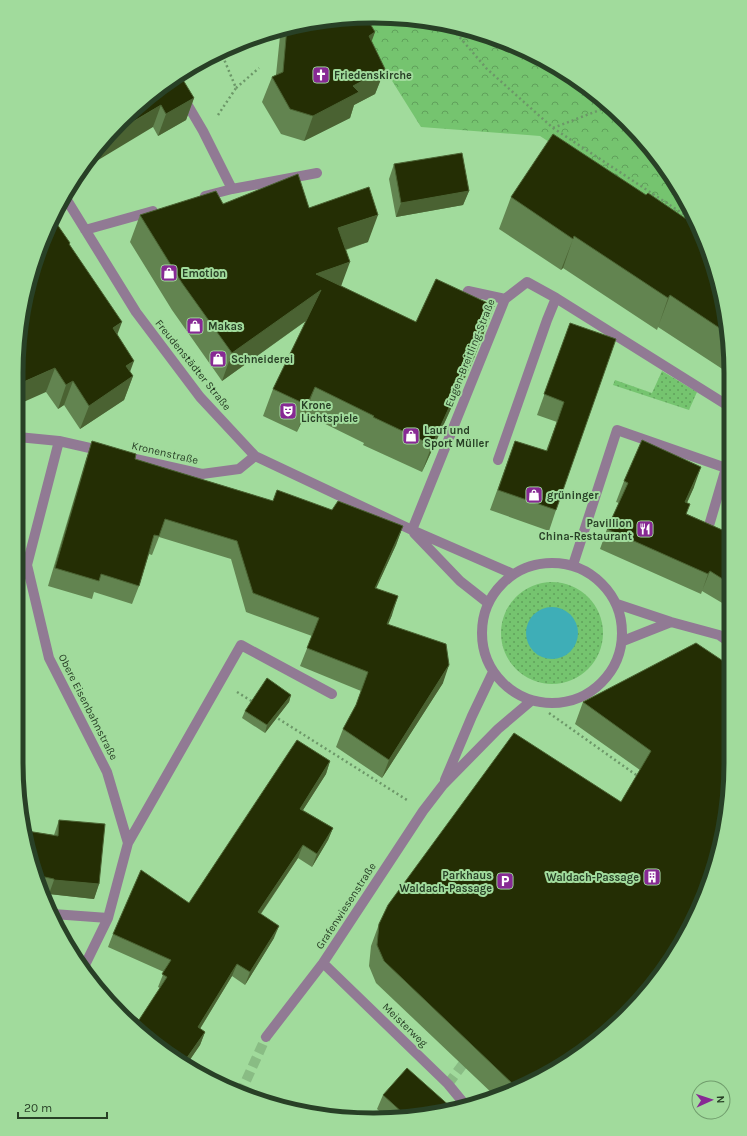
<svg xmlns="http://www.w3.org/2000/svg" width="747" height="1136" font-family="Karla,sans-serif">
	<defs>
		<pattern id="grass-dots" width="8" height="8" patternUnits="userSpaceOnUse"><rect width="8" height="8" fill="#75c46f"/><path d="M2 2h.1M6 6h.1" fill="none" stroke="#60a15b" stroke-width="1.8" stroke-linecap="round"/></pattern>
		<pattern id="park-crowns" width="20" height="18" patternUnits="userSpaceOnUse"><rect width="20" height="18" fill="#75c46f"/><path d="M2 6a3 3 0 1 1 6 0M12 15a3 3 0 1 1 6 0" fill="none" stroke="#60a15b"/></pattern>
	</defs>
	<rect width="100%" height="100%" fill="#a1db9c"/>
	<path fill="url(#grass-dots)" d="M 662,371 L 697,392 L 689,410 L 613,385 L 615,380 L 652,393 Z
		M501 633a51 51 0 1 1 102 0a51 51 0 1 1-102 0Z"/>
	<path fill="url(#park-crowns)" d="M 352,17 L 420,19 L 489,35 L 552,64 L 609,105 L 657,156 L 694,216 L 704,243 L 540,136 L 421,127 Z"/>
	<path fill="#3eaeb7" d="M526 633a26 26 0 1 1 52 0a26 26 0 1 1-52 0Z"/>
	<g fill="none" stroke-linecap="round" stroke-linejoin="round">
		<path stroke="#89bc84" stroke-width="10" stroke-dasharray="10 5" stroke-linecap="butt" d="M 448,1084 L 470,1055
			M 240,1094 L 266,1037"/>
		<path stroke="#6c9768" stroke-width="2.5" stroke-dasharray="2 3" stroke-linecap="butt" d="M 450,26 L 487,69 L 553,128 L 697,223
			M 236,88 L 259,68
			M 218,115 L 236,88 L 221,52
			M 553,128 L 610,106
			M 237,692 L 253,702
			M 549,713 L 639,777
			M 274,716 L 407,800"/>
		<path stroke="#917a94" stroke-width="10" d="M 183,97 L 203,131 L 232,189 L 205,196
			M 232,189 L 317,173
			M 65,197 L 136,312 L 200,397 L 255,456 L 412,530 L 513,574
			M 85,230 L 153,211
			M 461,305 L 468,291 L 505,299
			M 18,437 L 59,441 L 103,451
			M 59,441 L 27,565 L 49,658 L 107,772 L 128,843 L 108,918 L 83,969
			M 122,456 L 202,474 L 239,469 L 255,456
			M 498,460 L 547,320 L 556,298
			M 412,530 L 505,299 L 527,282 L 556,298 L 730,407
			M 414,533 L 460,581 L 488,603
			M482 633a70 70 0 1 1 140 0a70 70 0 1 1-140 0Z
			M 573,565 L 617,430 L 726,468 L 708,529
			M 617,604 L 671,622 L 719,635 L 729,642
			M 623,641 L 671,622
			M 445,780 L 472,716 L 493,672
			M 128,843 L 241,645 L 332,694
			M 53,914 L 108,918
			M 323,963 L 448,1084 L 467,1107
			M 266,1037 L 323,963 L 423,811 L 443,785 L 498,729 L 531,701"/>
	</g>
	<path fill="#628450" d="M 350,17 L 375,32 L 371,41 L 385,69 L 375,94 L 354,105 L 350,118 L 304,141 L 281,134 L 262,102 L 272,77 L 276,75 L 280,36 L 267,33 L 281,28 Z
		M 156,90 L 194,98 L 186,120 L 158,136 L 153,127 Z
		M 394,164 L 469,191 L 463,205 L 396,217 L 389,179 Z
		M 511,197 L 719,281 L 730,350 L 730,374 L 658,327 L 657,330 L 563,268 L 561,270 L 499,229 Z
		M 223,204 L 309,208 L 368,242 L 346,250 L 341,286 L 416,322 L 484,333 L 474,358 L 422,472 L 363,445 L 364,443 L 305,414 L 297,432 L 263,416 L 273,389 L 306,321 L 222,381 L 172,310 L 130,242 L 140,215 Z
		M 70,245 L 117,335 L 130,372 L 133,376 L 124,400 L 80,429 L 64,405 L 58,409 L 46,392 Z
		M 570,323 L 556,510 L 549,531 L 490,510 L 515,441 L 546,451 L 557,422 L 537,415 Z
		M 92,441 L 135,459 L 273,501 L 332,510 L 403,526 L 396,545 L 376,588 L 392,615 L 388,624 L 443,683 L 382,778 L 336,747 L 343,729 L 356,705 L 361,691 L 300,666 L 312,636 L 246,612 L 231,559 L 159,537 L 152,555 L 149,554 L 139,586 L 132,604 L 94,592 L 92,599 L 48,586 L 86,459 Z
		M 624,481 L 694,487 L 687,503 L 687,514 L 729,533 L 729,607 L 702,591 L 701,594 L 600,549 L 607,529 L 619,503 L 616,502 Z
		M 729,665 L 552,1072 L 495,1096 L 376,983 L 369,966 L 371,946 L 379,924 L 621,802 L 640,770 L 575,724 L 583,702 Z
		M 291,695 L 289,702 L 265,733 L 242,718 L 245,711 Z
		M 330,761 L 326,774 L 303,810 L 333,828 L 328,840 L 312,867 L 298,858 L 261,914 L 274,938 L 245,985 L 232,976 L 200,1029 L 205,1032 L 200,1045 L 187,1064 L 156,1046 L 139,1020 L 160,988 L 158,987 L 164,972 L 108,947 L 113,934 L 189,903 Z
		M 59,820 L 99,884 L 94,899 L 49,894 L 49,893 L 42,892 L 35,877 L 27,831 L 54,835 Z
		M 383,1095 L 453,1109 L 385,1116 L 377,1109 Z"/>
	<path fill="#4a6232" d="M 375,32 L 366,57 L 369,36 Z
		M 385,69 L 375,94 L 354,105 L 350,118 L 304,141 L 313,116 L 353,86 Z
		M 194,98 L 186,120 L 158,136 L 166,114 Z
		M 161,105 L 153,127 L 85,168 L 104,139 Z
		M 469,191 L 463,205 L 396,217 L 401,203 Z
		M 378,215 L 368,242 L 328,255 L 338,228 Z
		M 574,236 L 563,268 L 561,270 L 573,239 Z
		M 350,262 L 340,289 L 311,317 L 222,381 L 232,353 L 316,274 Z
		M 670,295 L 658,327 L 657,330 L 668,298 Z
		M 494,306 L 474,358 L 422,472 L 432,445 Z
		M 122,322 L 113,346 L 113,328 Z
		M 134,361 L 127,380 L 133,376 L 124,400 L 80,429 L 89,406 L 126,366 Z
		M 55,368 L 46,392 L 19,404 L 19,384 Z
		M 73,381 L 64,405 L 58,409 L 66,385 Z
		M 315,387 L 305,414 L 297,432 L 307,405 Z
		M 701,467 L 694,487 L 678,522 L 685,502 Z
		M 403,526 L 396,545 L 368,606 L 375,588 Z
		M 710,571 L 702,591 L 701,594 L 708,574 Z
		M 398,596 L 392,615 L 381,642 L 387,624 Z
		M 449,665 L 443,683 L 382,778 L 389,760 Z
		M 291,695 L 289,702 L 265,733 L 267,725 Z
		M 330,761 L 326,774 L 296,821 L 300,809 Z
		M 333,828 L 328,840 L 312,867 L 317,854 Z
		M 303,845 L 298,858 L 253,925 L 258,912 Z
		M 54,880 L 99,884 L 94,899 L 49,894 Z
		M 279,926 L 274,938 L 245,985 L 250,972 Z
		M 237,964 L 232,976 L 193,1040 L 198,1027 Z
		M 205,1032 L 200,1045 L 187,1064 L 184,1062 Z"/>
	<path fill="#242e04" stroke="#4a6232" d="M 350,17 L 366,17 L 375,32 L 369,36 L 385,69 L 353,86 L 359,92 L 313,116 L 290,109 L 272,77 L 283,72 L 287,27 Z
		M 180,75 L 194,98 L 166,114 L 161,105 L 104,139 L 156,90 Z
		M 553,134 L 646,195 L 648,193 L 698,227 L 719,281 L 727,333 L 670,295 L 668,298 L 574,236 L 573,239 L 511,197 Z
		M 462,153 L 469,191 L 401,203 L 394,164 Z
		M 298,174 L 309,208 L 369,187 L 378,215 L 338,228 L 350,262 L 316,274 L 416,322 L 436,279 L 494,306 L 484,331 L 432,445 L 373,417 L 374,416 L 315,387 L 307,405 L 273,389 L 321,290 L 232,353 L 182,283 L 140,215 L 216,191 L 223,204 Z
		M 52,217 L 70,243 L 69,244 L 122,322 L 113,328 L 134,361 L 126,366 L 133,376 L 89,406 L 73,381 L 66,385 L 55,368 L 19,384 L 19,327 Z
		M 570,323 L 616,339 L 556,510 L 498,490 L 515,441 L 547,451 L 564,402 L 544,394 Z
		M 642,440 L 701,467 L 685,502 L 690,504 L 686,514 L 729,533 L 729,583 L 710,571 L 708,574 L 607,529 L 628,483 L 624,481 Z
		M 92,441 L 136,454 L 135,459 L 273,501 L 277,490 L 332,510 L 338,501 L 403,526 L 375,588 L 398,596 L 387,624 L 446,644 L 449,665 L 389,760 L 343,729 L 356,705 L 368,672 L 307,648 L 319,618 L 253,593 L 237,541 L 165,519 L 159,536 L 154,535 L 139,586 L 101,574 L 99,581 L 55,568 Z
		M 696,643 L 729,665 L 728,809 L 694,920 L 642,998 L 552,1072 L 516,1087 L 384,961 L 377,945 L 379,924 L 388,905 L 514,733 L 621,802 L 651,751 L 583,702 Z
		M 267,678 L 291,695 L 267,725 L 245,711 Z
		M 297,740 L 330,761 L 300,809 L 333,828 L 317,854 L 303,845 L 258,912 L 279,926 L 250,972 L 237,964 L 198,1027 L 205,1032 L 184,1062 L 156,1046 L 112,999 L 139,1020 L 167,977 L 162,974 L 171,960 L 113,934 L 141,870 L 189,903 Z
		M 59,820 L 105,824 L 99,884 L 54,880 L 54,879 L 35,875 L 27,831 L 58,836 Z
		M 407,1068 L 453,1109 L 404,1114 L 383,1095 Z"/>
	<defs>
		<g id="church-square" transform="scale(0.9)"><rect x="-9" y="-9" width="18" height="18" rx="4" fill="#872994" stroke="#a1db9c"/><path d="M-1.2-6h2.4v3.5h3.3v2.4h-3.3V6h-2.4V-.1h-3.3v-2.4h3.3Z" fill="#fff"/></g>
		<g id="shop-square" transform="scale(0.9)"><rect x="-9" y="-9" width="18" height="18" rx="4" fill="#872994" stroke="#a1db9c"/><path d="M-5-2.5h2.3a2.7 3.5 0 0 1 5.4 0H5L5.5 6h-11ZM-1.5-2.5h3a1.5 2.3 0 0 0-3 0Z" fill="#fff"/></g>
		<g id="theatre-square" transform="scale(0.9)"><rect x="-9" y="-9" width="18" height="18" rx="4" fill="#872994" stroke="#a1db9c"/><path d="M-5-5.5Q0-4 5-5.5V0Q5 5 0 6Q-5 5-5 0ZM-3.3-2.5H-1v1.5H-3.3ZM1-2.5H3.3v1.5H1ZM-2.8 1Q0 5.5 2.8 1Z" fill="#fff"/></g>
		<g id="restaurant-square" transform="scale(0.9)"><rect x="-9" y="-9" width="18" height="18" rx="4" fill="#872994" stroke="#a1db9c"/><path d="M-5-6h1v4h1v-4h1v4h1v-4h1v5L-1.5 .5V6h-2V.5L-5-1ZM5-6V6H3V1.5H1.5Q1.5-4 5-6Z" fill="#fff"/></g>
		<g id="building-square" transform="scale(0.9)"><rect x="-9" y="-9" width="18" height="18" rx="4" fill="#872994" stroke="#a1db9c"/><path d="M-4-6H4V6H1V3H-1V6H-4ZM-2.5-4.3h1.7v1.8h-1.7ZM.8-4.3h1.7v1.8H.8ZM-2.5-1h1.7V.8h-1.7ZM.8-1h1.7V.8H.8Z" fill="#fff"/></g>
		<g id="parking-square" transform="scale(0.9)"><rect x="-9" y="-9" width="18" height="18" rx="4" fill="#872994" stroke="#a1db9c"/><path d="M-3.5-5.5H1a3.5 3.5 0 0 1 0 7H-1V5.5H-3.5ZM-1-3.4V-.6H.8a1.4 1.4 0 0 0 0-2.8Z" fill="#fff"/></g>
	</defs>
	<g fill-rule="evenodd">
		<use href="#church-square" x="321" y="75"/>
		<use href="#shop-square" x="169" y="273"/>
		<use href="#shop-square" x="195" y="326"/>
		<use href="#shop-square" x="218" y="359"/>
		<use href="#theatre-square" x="288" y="411"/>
		<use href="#shop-square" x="411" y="436"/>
		<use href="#shop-square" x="534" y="495"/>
		<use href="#restaurant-square" x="645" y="529"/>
		<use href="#building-square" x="652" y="877"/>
		<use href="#parking-square" x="505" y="881"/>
	</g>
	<g text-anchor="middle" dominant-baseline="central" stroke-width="4" stroke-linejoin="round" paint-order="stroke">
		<g font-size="11" font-weight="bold" fill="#284026" stroke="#a1db9c" text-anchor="start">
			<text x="334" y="75">Friedenskirche</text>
			<text x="182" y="273">Emotion</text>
			<text x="208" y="326">Makas</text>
			<text x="231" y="359">Schneiderei</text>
			<text x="301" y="405">Krone<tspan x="301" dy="13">Lichtspiele</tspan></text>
			<text x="424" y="430">Lauf und<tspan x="424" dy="13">Sport Müller</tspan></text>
			<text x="547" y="495">grüninger</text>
			<text x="632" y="523" text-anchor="end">Pavillion<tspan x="632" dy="13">China-Restaurant</tspan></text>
			<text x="492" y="875" text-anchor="end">Parkhaus<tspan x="492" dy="13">Waldach-Passage</tspan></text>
			<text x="639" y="877" text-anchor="end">Waldach-Passage</text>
		</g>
		<g font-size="11" fill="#284026" stroke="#a1db9c">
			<text transform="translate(470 353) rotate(-68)">Eugen-Breitling-Straße</text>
			<text transform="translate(193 365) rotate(51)">Freudenstädter Straße</text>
			<text transform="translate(165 453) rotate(13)">Kronenstraße</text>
			<text transform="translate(88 707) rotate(63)">Obere Eisenbahnstraße</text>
			<text transform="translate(346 906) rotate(-57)">Grafenwiesenstraße</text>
			<text transform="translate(405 1025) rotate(44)">Meisterweg</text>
		</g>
	</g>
	<path d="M0 0H747V1136H0ZM373 23H374A350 350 0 0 1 724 373V763A350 350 0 0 1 374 1113H373A350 350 0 0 1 23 763V373A350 350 0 0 1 373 23Z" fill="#a1db9c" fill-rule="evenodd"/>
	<path fill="none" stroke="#284026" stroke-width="5" d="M373 23H374A350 350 0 0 1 724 373V763A350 350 0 0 1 374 1113H373A350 350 0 0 1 23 763V373A350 350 0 0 1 373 23Z"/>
	<g transform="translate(711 1100) rotate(87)"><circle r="19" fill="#a1db9c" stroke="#719d6d"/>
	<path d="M0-3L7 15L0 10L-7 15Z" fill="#872994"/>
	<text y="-6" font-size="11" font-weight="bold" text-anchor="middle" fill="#284026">N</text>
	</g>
	<path d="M18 1112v6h89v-6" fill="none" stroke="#284026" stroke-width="2"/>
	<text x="24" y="1112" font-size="12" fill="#284026" stroke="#a1db9c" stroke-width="3" paint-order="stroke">20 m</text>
</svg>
